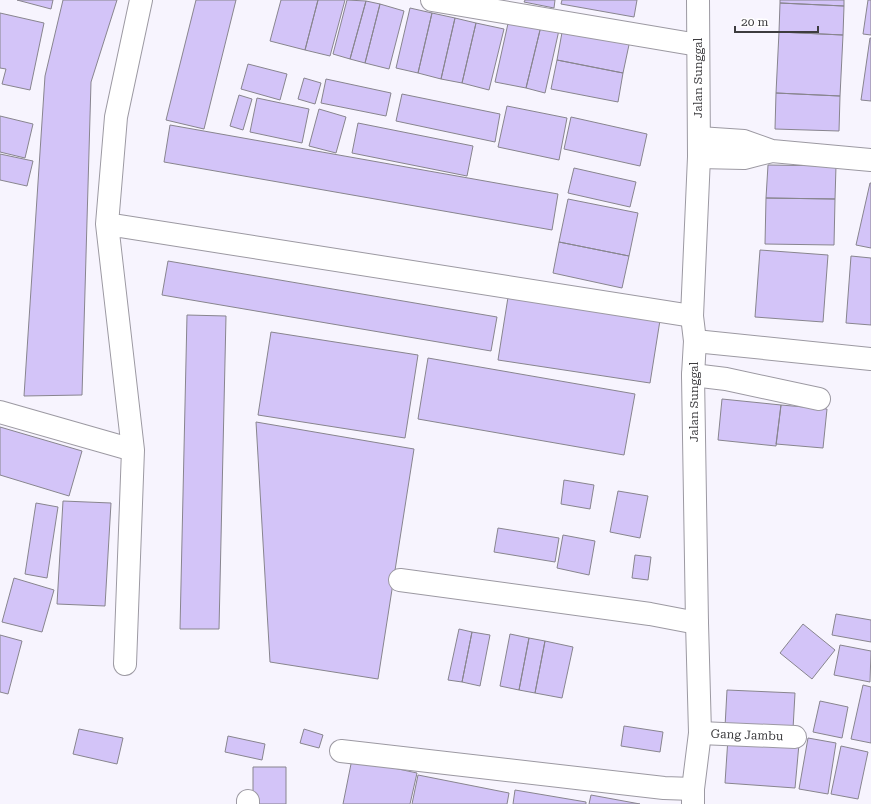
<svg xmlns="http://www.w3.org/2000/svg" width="871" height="804" font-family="'Roboto Serif',serif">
	<rect width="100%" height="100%" fill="#f7f4fe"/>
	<path fill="#d3c4f8" stroke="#88858e" d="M 17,0 L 53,0 L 51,9 Z
		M 63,0 L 117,0 L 91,82 L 82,395 L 24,396 L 45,76 Z
		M 196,0 L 236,0 L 204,129 L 166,120 Z
		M 281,0 L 318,0 L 305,50 L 270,41 Z
		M 318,0 L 345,0 L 330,56 L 305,50 Z
		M 347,0 L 366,1 L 350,59 L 333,54 Z
		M 525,0 L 555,0 L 554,8 L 524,2 Z
		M 562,0 L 637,0 L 634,17 L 561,4 Z
		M 780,0 L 844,0 L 844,6 L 780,3 Z
		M 868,0 L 871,0 L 871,35 L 863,34 Z
		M 366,1 L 380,4 L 365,63 L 350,59 Z
		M 780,3 L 844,6 L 843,35 L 779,32 Z
		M 380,4 L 404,11 L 389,69 L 365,63 Z
		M 410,8 L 432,13 L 418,73 L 396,68 Z
		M 0,13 L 44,23 L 30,90 L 2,84 L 6,69 L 0,68 Z
		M 432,13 L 455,18 L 441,79 L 418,73 Z
		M 455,18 L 476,23 L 462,83 L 441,79 Z
		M 509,19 L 541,26 L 526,88 L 495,82 Z
		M 476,23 L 504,29 L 489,90 L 462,83 Z
		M 541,26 L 559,30 L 545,93 L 526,88 Z
		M 563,27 L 630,40 L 623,73 L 557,60 Z
		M 779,32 L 843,35 L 840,96 L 776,93 Z
		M 870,38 L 871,38 L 871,101 L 861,100 Z
		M 557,60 L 623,73 L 618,102 L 551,89 Z
		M 248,64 L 287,74 L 280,100 L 241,89 Z
		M 304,78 L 321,83 L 315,104 L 298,99 Z
		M 326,79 L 391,93 L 386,116 L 321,103 Z
		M 776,93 L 840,96 L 839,131 L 775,129 Z
		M 402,94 L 500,114 L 495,142 L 396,121 Z
		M 239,95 L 252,99 L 243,130 L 230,126 Z
		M 257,98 L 309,109 L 302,143 L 250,132 Z
		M 507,106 L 567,118 L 559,160 L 498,147 Z
		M 319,109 L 346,117 L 336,153 L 309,146 Z
		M 0,116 L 33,124 L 25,158 L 0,152 Z
		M 571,117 L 647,134 L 640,166 L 564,149 Z
		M 358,123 L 473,146 L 467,176 L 352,153 Z
		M 170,125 L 558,194 L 552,230 L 164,162 Z
		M 0,154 L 33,161 L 27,186 L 0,180 Z
		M 768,165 L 836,166 L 835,199 L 766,198 Z
		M 574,168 L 636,182 L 630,207 L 568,193 Z
		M 870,183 L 871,183 L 871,248 L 856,245 Z
		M 766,198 L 835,199 L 834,245 L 765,244 Z
		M 568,199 L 638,213 L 629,256 L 559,242 Z
		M 559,242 L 629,256 L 622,288 L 553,273 Z
		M 760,250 L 828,255 L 823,322 L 755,317 Z
		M 851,256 L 871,258 L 871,325 L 846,323 Z
		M 168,261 L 497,317 L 491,351 L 162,295 Z
		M 509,291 L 661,314 L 650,383 L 498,360 Z
		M 187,315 L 226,316 L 219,629 L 180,629 Z
		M 271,332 L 418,355 L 405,438 L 258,415 Z
		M 428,358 L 635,394 L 624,455 L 418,419 Z
		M 722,399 L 781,405 L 776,446 L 718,440 Z
		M 781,405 L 827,409 L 823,448 L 776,444 Z
		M 256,422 L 414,449 L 378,679 L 270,662 Z
		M 0,427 L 82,451 L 69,496 L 0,475 Z
		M 564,480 L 594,485 L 590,509 L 561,504 Z
		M 618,491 L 648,496 L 640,538 L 610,532 Z
		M 63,501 L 111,503 L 105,606 L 57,604 Z
		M 36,503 L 58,507 L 47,578 L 25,574 Z
		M 498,528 L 559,538 L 555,562 L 494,552 Z
		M 563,535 L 595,541 L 589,575 L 557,568 Z
		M 635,555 L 651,557 L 648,580 L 632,578 Z
		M 14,578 L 54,590 L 42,632 L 2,622 Z
		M 836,614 L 871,620 L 871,642 L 832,635 Z
		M 803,624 L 835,650 L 812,679 L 780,653 Z
		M 459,629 L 472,632 L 462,682 L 448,680 Z
		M 472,632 L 490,635 L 480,686 L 462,682 Z
		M 510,634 L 529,638 L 519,690 L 500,686 Z
		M 0,635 L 22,641 L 8,694 L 0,692 Z
		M 529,638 L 545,641 L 535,693 L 519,690 Z
		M 545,641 L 573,647 L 562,698 L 535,693 Z
		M 840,645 L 871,651 L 870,682 L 834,675 Z
		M 863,685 L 871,687 L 871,743 L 851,739 Z
		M 727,690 L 795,693 L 793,729 L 725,727 Z
		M 820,701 L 848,707 L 842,738 L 813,732 Z
		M 624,726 L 663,732 L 660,752 L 621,746 Z
		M 79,729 L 123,738 L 117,764 L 73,754 Z
		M 304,729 L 323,735 L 319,748 L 300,743 Z
		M 228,736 L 265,744 L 262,760 L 225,752 Z
		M 728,738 L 799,744 L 795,788 L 725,783 Z
		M 808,738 L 836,743 L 828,794 L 799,789 Z
		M 841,746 L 868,752 L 858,799 L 831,794 Z
		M 352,759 L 417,773 L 410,804 L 343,804 Z
		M 253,767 L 286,767 L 286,804 L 253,804 Z
		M 418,775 L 509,793 L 507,804 L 412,804 Z
		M 515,790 L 586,802 L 586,804 L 513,804 Z
		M 591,795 L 640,804 L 589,804 Z"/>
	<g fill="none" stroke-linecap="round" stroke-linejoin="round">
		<g stroke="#9c99a2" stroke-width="24">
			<path id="minor" d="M 432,0 L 698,45
				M 699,138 L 744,141 L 772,151 L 871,160
				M 699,157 L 744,158 L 772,151
				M 107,224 L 692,316
				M 695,341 L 871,359
				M 693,375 L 726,379 L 819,399
				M 0,412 L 133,450
				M 400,580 L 650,614 L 697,623
				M 125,664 L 133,450 L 107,224 L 116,117 L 141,0
				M 700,733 L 795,737
				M 341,751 L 664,788 L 693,789
				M 248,804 L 248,801"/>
		</g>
		<g stroke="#9c99a2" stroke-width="24">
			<path id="major" d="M 693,804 L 693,789 L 700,733 L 697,623 L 693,375 L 695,341 L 692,316 L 699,157 L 698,0"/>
		</g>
		<use href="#minor" stroke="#fff" stroke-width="22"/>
		<use href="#major" stroke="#fff" stroke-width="22"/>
	</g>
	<g text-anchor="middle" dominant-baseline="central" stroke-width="3" stroke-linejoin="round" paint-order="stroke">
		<g font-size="12" fill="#3d3c3f" stroke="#fff">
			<text transform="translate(698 78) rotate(-90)">Jalan Sunggal</text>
			<text transform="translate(694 402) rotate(-90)">Jalan Sunggal</text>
			<text transform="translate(747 735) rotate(2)">Gang Jambu</text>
		</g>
	</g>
	<path d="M735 26v6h83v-6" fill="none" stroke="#3d3c3f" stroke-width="2"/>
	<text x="741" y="26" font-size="12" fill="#3d3c3f" stroke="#ffffff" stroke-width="3" paint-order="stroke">20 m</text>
</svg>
